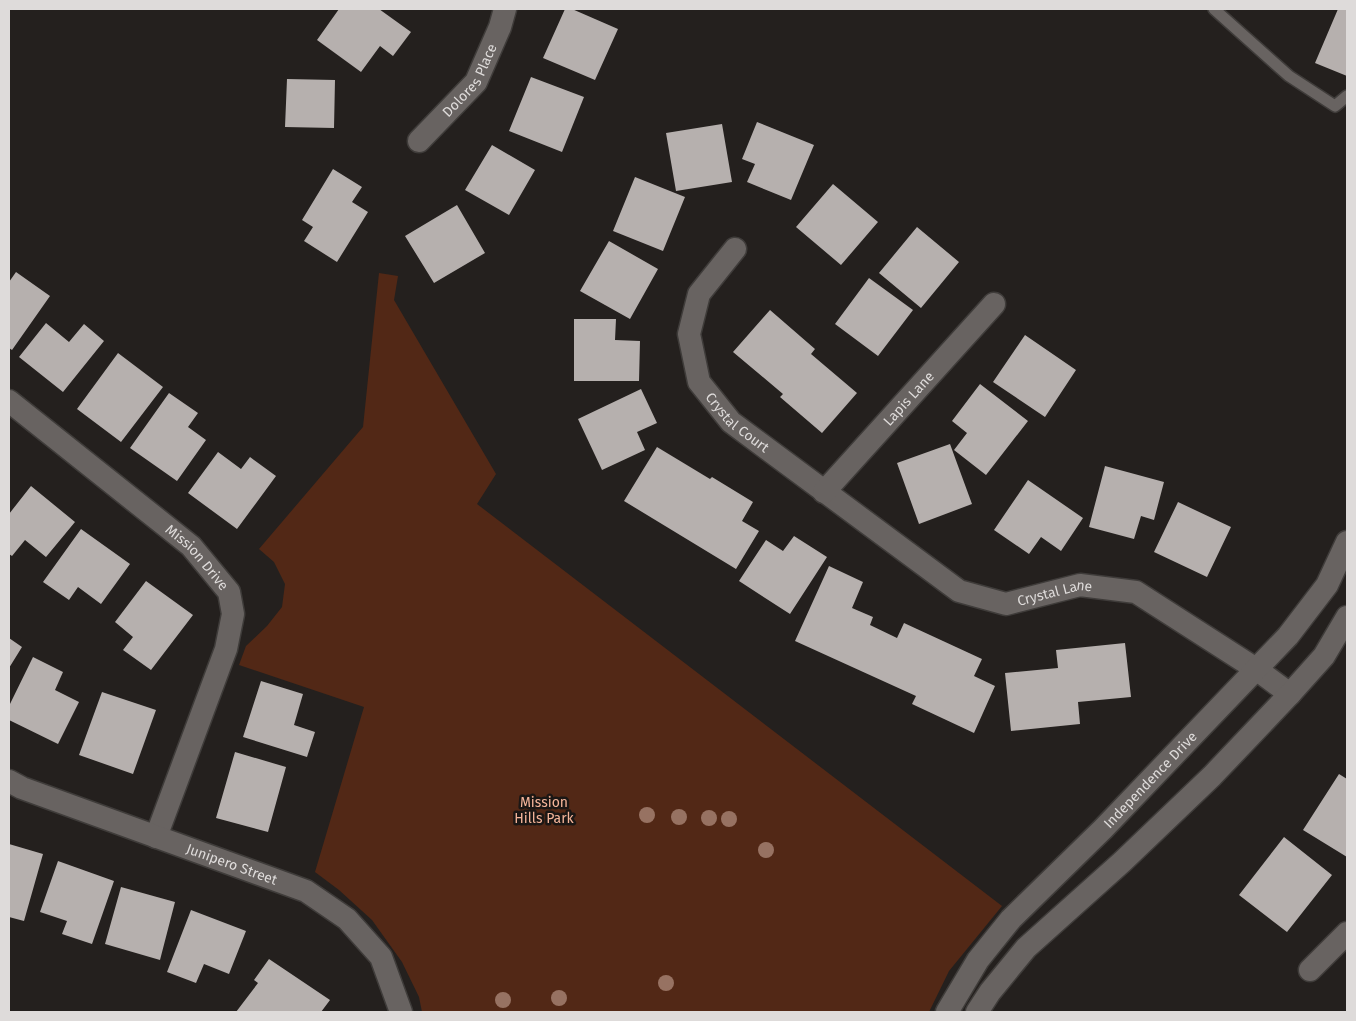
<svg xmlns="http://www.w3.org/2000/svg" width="1356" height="1021" font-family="'Fira Sans',sans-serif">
	<rect width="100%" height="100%" fill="#24201e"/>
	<path fill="#522816" d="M 379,273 L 398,276 L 394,300 L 496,474 L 477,504 L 1002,906 L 949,971 L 929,1012 L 422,1012 L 419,997 L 402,962 L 372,920 L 339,890 L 315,872 L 364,707 L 239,665 L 246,646 L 267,626 L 282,607 L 285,584 L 274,562 L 259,549 L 363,427 Z"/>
	<path fill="#b6b0ae" d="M 339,9 L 379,9 L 411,32 L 393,56 L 380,46 L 361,72 L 317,40 Z
		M 565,9 L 572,9 L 618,29 L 595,80 L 543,58 Z
		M 1338,9 L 1347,9 L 1347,76 L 1315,63 Z
		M 531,77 L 584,97 L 562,152 L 509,131 Z
		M 287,79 L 335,80 L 334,128 L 285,127 Z
		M 757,122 L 814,145 L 791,200 L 747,182 L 755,164 L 742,159 Z
		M 722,124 L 732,182 L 676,191 L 666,133 Z
		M 492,145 L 535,170 L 509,215 L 465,190 Z
		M 333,169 L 362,187 L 352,202 L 368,212 L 337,262 L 304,241 L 313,227 L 302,220 Z
		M 635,177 L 685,197 L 663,251 L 613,231 Z
		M 833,184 L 878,222 L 841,265 L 796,227 Z
		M 457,205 L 485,253 L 434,283 L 405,236 Z
		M 917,227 L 959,262 L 921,308 L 879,273 Z
		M 609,241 L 658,269 L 630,319 L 580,291 Z
		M 16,272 L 50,296 L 12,350 L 9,348 L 9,282 Z
		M 869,278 L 913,310 L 878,356 L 835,324 Z
		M 770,310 L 815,349 L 811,354 L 857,393 L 822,433 L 780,397 L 783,394 L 733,352 Z
		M 574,319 L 616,319 L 615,340 L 640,341 L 639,381 L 574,381 Z
		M 46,323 L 69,342 L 84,324 L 104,341 L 63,392 L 19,357 Z
		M 1025,335 L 1076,370 L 1045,417 L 993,382 Z
		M 118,353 L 163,387 L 121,442 L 77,409 Z
		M 980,384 L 1028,421 L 986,475 L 954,450 L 967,433 L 952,421 Z
		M 641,389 L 657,423 L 637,432 L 645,450 L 602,470 L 578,419 Z
		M 169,393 L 198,413 L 188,427 L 206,440 L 177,481 L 130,448 Z
		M 950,444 L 972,504 L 919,524 L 897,463 Z
		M 657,447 L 710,479 L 712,477 L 753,502 L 742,521 L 759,531 L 736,569 L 624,501 Z
		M 218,452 L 241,469 L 250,457 L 276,476 L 237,529 L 188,493 Z
		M 1105,466 L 1164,482 L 1154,520 L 1141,516 L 1134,539 L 1089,527 Z
		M 1028,480 L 1083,518 L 1061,551 L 1041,537 L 1029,554 L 994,530 Z
		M 31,486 L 75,522 L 46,557 L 25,540 L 12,556 L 9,554 L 9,514 Z
		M 1178,502 L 1231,527 L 1207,577 L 1154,552 Z
		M 81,529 L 130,564 L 101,604 L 78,587 L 69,600 L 43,582 Z
		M 794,536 L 827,557 L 790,614 L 739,581 L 766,540 L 783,551 Z
		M 829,566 L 863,582 L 852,608 L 873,617 L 870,625 L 897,638 L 904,623 L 982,659 L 974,676 L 995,686 L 974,733 L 912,704 L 916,696 L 795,641 Z
		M 146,581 L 193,615 L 151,670 L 123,650 L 133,637 L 115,622 Z
		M 9,638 L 22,647 L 9,668 Z
		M 1125,643 L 1131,697 L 1078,702 L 1080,724 L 1011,731 L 1005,673 L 1058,668 L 1056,650 Z
		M 33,657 L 63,672 L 55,690 L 79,702 L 58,744 L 9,720 L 9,706 Z
		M 261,681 L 303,694 L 294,725 L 315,732 L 307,757 L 243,737 Z
		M 102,692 L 156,710 L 133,774 L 79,755 Z
		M 235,752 L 286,767 L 268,832 L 216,818 Z
		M 1339,774 L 1347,779 L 1347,857 L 1303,830 Z
		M 1284,837 L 1332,875 L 1287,932 L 1239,895 Z
		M 9,844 L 43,854 L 24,921 L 9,917 Z
		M 58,861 L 114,881 L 92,944 L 62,934 L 67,921 L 40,912 Z
		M 121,887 L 175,902 L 160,960 L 105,944 Z
		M 191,910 L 246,931 L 229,974 L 204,964 L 196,983 L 167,972 Z
		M 269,959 L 330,1000 L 321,1012 L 236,1012 L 258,983 L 254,980 Z"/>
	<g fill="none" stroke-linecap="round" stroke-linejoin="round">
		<g stroke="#3f3c3a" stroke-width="14">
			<path id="service" d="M 1214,9 L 1289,76 L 1335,106 L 1347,96"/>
		</g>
		<g stroke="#3f3c3a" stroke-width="25">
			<g id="minor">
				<path id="s1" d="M 419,141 L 476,82 L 500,27 L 505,9"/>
				<path id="s2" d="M 735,249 L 699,294 L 689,334 L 699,382 L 731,422 L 959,591 L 1006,604 L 1080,585 L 1136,592 L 1256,669 L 1290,694"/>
				<path id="s3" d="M 9,401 L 191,546 L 229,592 L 233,614 L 226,649 L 156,837"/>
				<path id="s4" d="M 824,492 L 994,304"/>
				<path id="s5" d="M 9,781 L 22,788 L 306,891 L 347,919 L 381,957 L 401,1012"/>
				<path d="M 1310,970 L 1347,933"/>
				<path id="s6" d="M 947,1012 L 978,960 L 1011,919 L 1103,829 L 1288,636 L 1327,585 L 1347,542"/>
				<path d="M 977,1012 L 990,992 L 1026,948 L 1122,862 L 1212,776 L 1290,694 L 1324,656 L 1347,617"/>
			</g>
		</g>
		<use href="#service" stroke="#686361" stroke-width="11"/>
		<use href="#minor" stroke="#686361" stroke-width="22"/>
	</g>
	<g fill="#977262">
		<circle cx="647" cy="815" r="8"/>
		<circle cx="679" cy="817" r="8"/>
		<circle cx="709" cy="818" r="8"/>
		<circle cx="729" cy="819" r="8"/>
		<circle cx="766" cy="850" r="8"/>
		<circle cx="666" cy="983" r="8"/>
		<circle cx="559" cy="998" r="8"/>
		<circle cx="503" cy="1000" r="8"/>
	</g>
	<g text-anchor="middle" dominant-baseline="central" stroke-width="5" stroke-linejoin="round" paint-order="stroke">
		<g font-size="14" fill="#dedbda" stroke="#1b1715">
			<text stroke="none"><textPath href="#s1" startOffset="80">Dolores Place</textPath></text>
			<text stroke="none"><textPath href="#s4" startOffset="126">Lapis Lane</textPath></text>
			<text stroke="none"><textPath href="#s2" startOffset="204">Crystal Court</textPath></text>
			<text stroke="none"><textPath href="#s3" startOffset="245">Mission Drive</textPath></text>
			<text stroke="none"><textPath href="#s2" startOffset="582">Crystal Lane</textPath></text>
			<text stroke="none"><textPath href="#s6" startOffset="310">Independence Drive</textPath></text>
			<text stroke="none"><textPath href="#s5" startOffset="238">Junipero Street</textPath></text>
		</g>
		<g font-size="14" fill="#f5b59a" stroke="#1b1715">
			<text x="544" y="802">Mission<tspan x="544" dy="16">Hills Park</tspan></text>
		</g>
	</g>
	<rect width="1356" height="1021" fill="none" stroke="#dedbda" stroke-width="20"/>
</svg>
